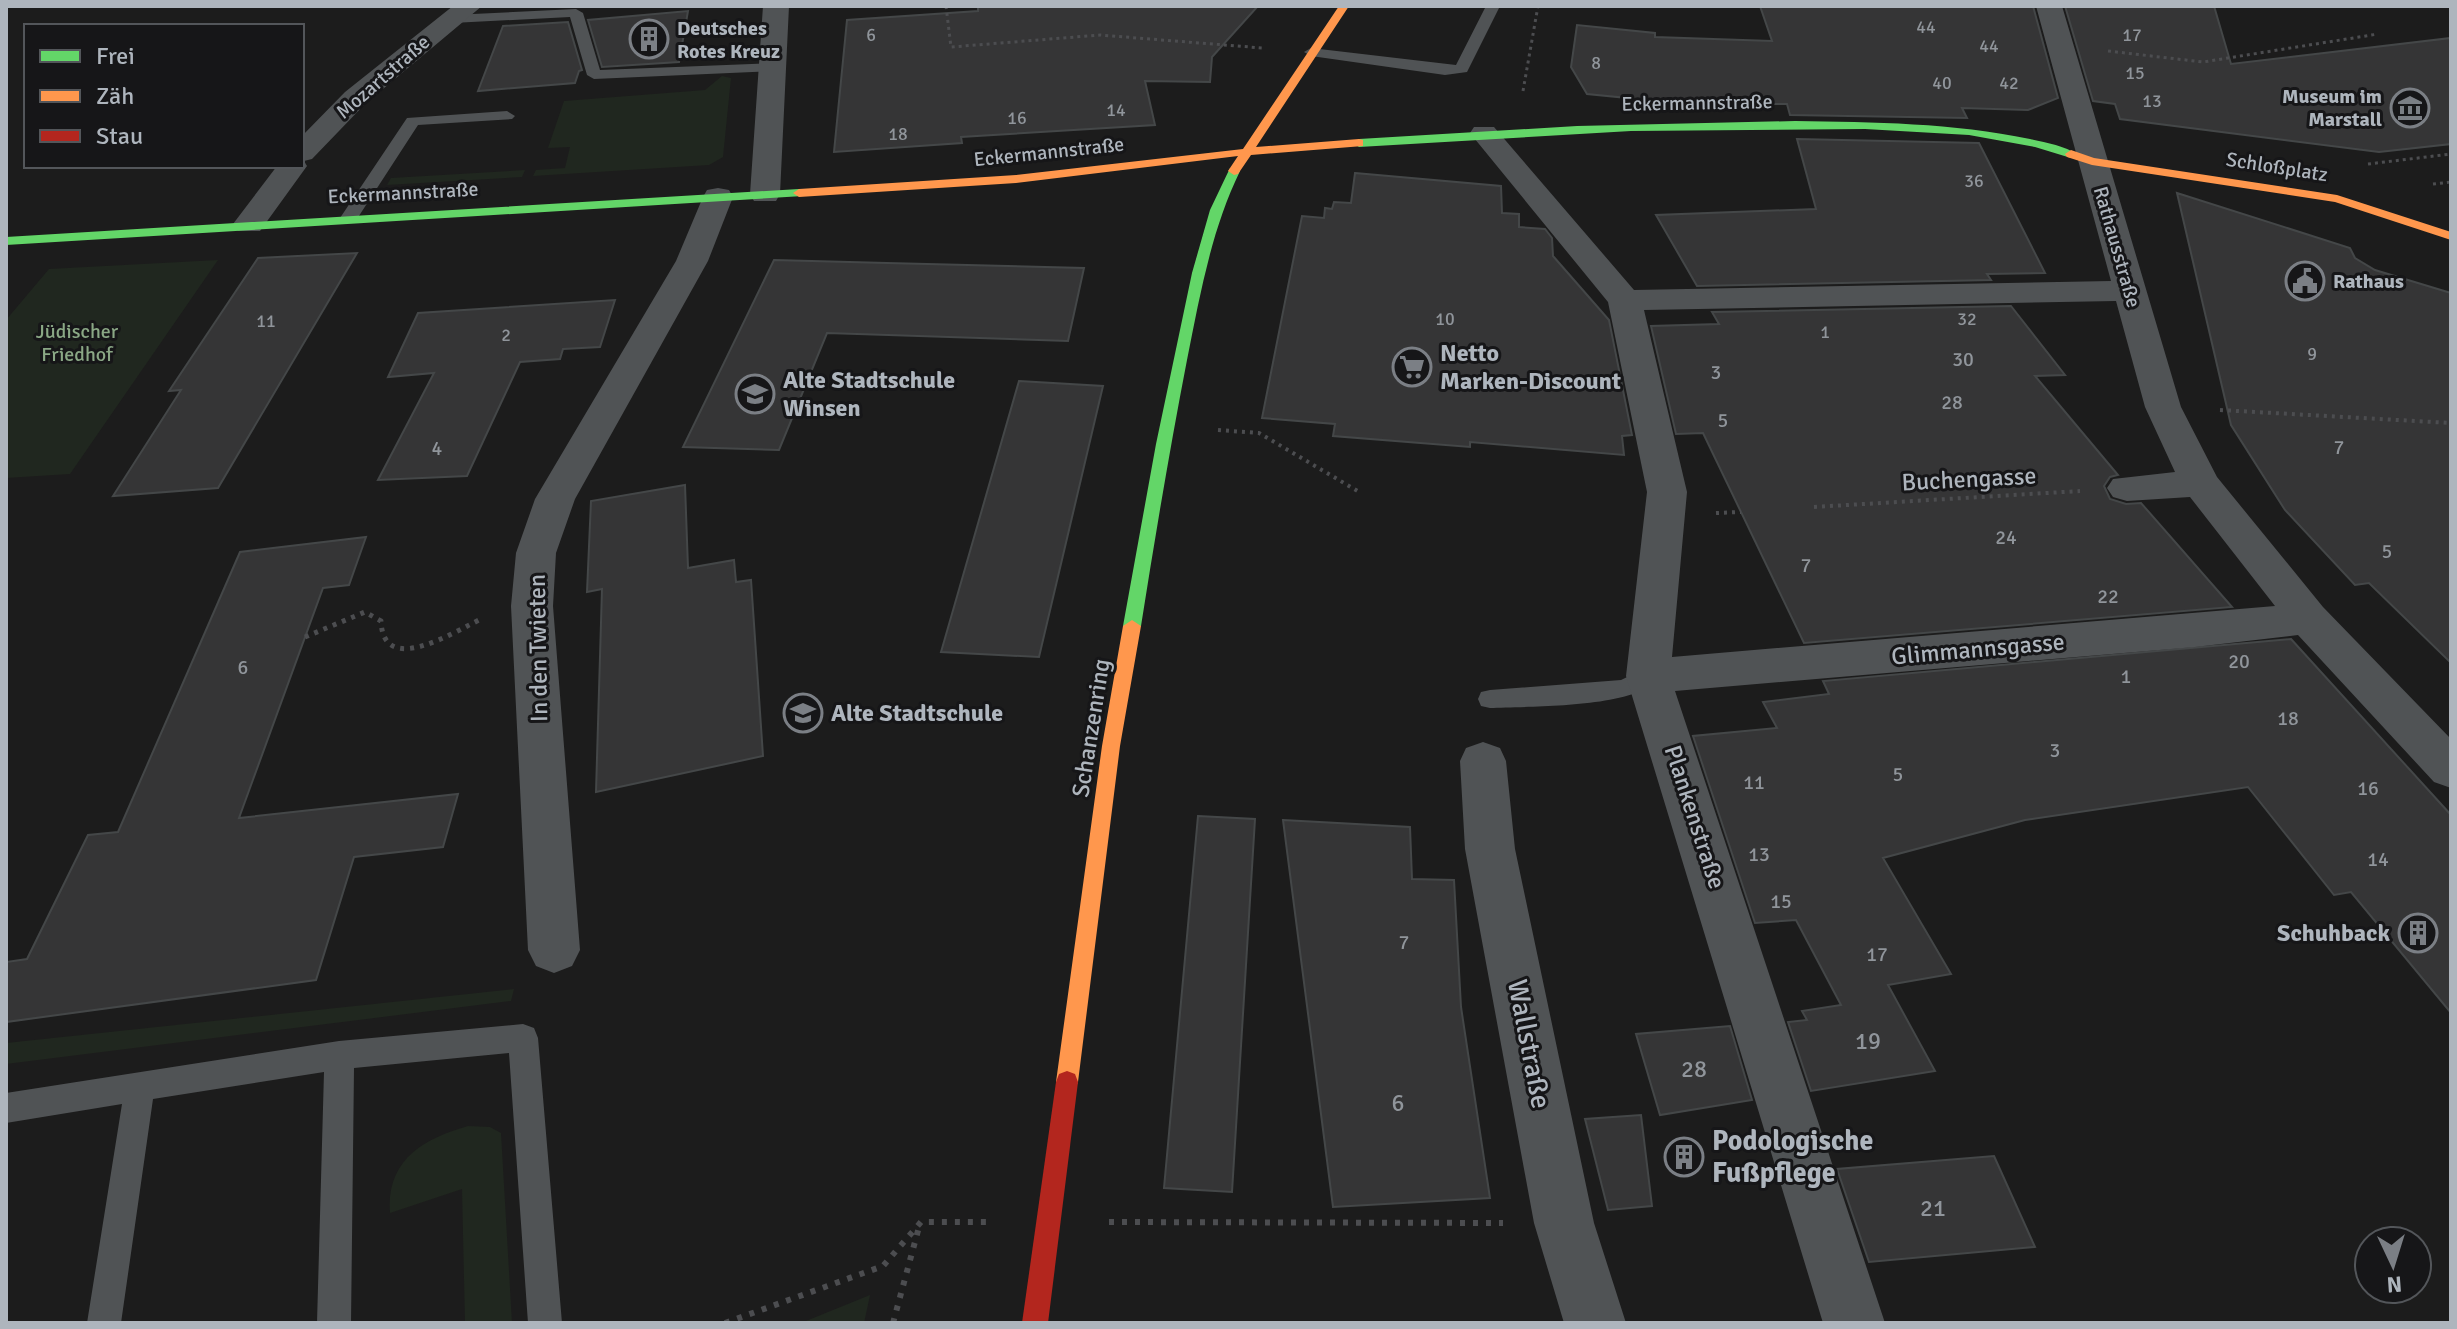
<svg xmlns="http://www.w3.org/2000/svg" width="2457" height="1329" font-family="Signika,sans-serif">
	<rect width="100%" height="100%" fill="#1c1c1c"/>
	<path fill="#20271f" d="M 722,76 L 731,78 L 723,157 L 709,165 L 533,176 L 536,170 L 565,168 L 570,147 L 548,148 L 564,101 L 705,90 Z
		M 525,170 L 522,177 L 387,185 L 391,178 Z
		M 218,260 L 70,474 L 6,478 L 6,320 L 49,269 Z
		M 514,989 L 511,1001 L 6,1064 L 6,1043 Z
		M 468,1126 L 490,1127 L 501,1133 L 512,1323 L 465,1323 L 462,1189 L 390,1213 C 386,1160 423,1139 468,1126 Z
		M 870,1295 L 864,1323 L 801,1323 Z"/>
	<path fill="#353536" stroke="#444748" stroke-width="2" d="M 978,6 L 1258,6 L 1212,57 L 1210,82 L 1145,81 L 1155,125 L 961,137 L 962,143 L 834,152 L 847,20 L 978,11 Z
		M 1760,6 L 2033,6 L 2058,98 L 2028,110 L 1962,108 L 1967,118 L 1790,115 L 1787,104 L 1637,104 L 1637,99 L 1587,94 L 1571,67 L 1577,25 L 1655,33 L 1655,37 L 1772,41 Z
		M 2065,6 L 2214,6 L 2231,64 L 2451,38 L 2451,144 L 2379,152 L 2120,119 L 2115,104 L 2093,101 Z
		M 688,11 L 679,62 L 602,67 L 588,20 Z
		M 568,22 L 582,70 L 579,71 L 575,83 L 478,91 L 503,26 Z
		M 1797,139 L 1979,143 L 2045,273 L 1987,274 L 1991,280 L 1697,286 L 1656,215 L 1816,209 Z
		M 1355,173 L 1501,186 L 1502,213 L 1519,214 L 1519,227 L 1545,229 L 1552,238 L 1553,256 L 1609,320 L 1632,435 L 1622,436 L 1624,455 L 1470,442 L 1470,447 L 1333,436 L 1335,424 L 1262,418 L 1302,216 L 1324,218 L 1325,208 L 1332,209 L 1334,202 L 1351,203 Z
		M 2177,193 L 2350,248 L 2355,258 L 2375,270 L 2451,293 L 2451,663 L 2369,583 L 2355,585 L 2285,510 L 2231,425 Z
		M 357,253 L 218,488 L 113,496 L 181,390 L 169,391 L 258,258 Z
		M 774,260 L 887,263 L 1084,268 L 1068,341 L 827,333 L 779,450 L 683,447 Z
		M 615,300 L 600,347 L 563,349 L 560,359 L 520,362 L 467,476 L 378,480 L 434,373 L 388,377 L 418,313 Z
		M 2011,306 L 2065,375 L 2035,376 L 2118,475 L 2110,477 L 2104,486 L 2110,499 L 2126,504 L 2141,503 L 2232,607 L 1804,643 L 1703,433 L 1676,434 L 1651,326 L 1719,324 L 1712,312 Z
		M 1019,381 L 1103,386 L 1039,657 L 941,652 Z
		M 685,485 L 688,568 L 734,560 L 736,582 L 751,580 L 763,756 L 596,792 L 602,589 L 587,592 L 591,501 Z
		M 366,537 L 349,585 L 323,588 L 239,818 L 458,794 L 443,847 L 354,857 L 316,980 L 6,1022 L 6,962 L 27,959 L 88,835 L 118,832 L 240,552 Z
		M 2291,639 L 2451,815 L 2451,1013 L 2351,892 L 2334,895 L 2248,787 L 2025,820 L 1883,858 L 1951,974 L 1888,985 L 1935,1071 L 1811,1091 L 1788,1022 L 1807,1020 L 1802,1011 L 1841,1005 L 1796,920 L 1755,923 L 1693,736 L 1777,728 L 1763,702 L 1829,694 L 1823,681 Z
		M 1198,816 L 1255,819 L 1232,1192 L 1164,1188 Z
		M 1283,820 L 1410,827 L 1412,879 L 1454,880 L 1461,1007 L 1490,1198 L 1333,1207 Z
		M 1730,1026 L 1752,1100 L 1660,1115 L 1636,1034 Z
		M 1641,1115 L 1652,1206 L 1608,1210 L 1585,1119 Z
		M 1994,1156 L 2035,1247 L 1869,1262 L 1837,1169 Z"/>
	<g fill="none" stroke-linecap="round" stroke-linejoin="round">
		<path stroke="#4c4d50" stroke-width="3" stroke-dasharray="3 4" stroke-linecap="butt" d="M 946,6 L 951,47 L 1100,35 L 1262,48
			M 2108,51 L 2203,62 L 2378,34
			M 1523,91 L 1538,6
			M 2368,164 L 2451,154
			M 2433,184 L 2451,182"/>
		<path stroke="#4c4d50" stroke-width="4" stroke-dasharray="3 5" stroke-linecap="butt" d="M 2220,410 L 2451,423
			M 1218,430 L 1259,433 L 1361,493
			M 1814,507 L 2080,491
			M 1716,513 L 1741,512"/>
		<path stroke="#4c4d50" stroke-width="5" stroke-dasharray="4 6" stroke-linecap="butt" d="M 305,637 L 365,612 L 381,621 C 383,677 452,633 481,619"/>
		<path stroke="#4c4d50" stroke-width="6" stroke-dasharray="5 8" stroke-linecap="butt" d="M 1109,1222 L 1503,1223
			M 725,1323 L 883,1266 L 921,1222 L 987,1222
			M 893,1323 L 919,1227"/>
		<path fill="#505355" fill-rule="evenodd" d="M 1486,6 L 1500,6 L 1467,72 L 1445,75 L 1311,56 L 1304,52 L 1311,48 L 1456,65 Z
			M 576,9 L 583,13 L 600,70 L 774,63 L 781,67 L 774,71 L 594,79 L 587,75 L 570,17 L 452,23 L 445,19 L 452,15 Z
			M 507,111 L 515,116 L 512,119 L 418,125 L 355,222 L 343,222 L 340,218 L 407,118 Z
			M 1648,667 L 1657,670 L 1660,676 C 1642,709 1527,706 1490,708 L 1481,706 L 1478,699 L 1481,692 L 1490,690 L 1621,680 Z
			M 523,1024 L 534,1028 L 538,1038 L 562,1323 L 528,1323 L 509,1053 L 354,1068 L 351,1323 L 317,1323 L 324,1072 L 153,1099 L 121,1323 L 87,1323 L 122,1104 L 6,1123 L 6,1093 L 339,1041 Z"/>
		<path fill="#505355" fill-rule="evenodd" d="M 453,6 L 482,6 L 365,104 L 312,159 L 304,161 L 307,166 L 260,231 L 238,231 L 233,224 L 277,166 L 302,166 L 302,136 L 345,92 Z
			M 763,6 L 789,6 L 780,194 L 776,201 L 754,201 L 750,194 Z
			M 2036,6 L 2062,6 L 2181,407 L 2217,477 L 2323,607 L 2451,739 L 2451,788 L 2434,782 L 2298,635 L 2195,647 L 1675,691 L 1885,1323 L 1823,1323 L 1626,676 L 1647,492 L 1608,302 L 1470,133 L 1474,127 L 1494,127 L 1634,290 L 2111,281 ZM 2116,301 L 2145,407 L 2175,472 L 2113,479 L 2107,488 L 2113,497 L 2127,501 L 2190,497 L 2275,606 L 1672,657 L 1687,492 L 1644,310 Z
			M 718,188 L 729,190 L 733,197 L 708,261 L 575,499 L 556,553 L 553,606 L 580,950 L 572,966 L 554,973 L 536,966 L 528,950 L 511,606 L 516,553 L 535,499 L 676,261 L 703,197 L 707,190 Z
			M 1483,742 L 1500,748 L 1506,761 L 1515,849 L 1594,1223 L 1626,1323 L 1564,1323 L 1534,1223 L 1465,849 L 1460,761 L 1466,748 Z"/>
		<path fill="#63d668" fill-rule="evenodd" d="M 1795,121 C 1874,122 1953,123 2030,139 C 2045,142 2065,146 2077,154 L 2071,158 L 2035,147 L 1969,135 L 1865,129 L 1631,131 L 1359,147 L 1353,143 L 1359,139 L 1577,126 Z
			M 1230,168 L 1240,171 C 1211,231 1200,295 1187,360 C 1170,448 1155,537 1141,626 L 1132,632 L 1123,626 L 1156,444 L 1192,273 L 1210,210 Z
			M 799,189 L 803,190 L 803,196 L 6,245 L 6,237 Z"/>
		<path fill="#ff974d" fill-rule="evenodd" d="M 1339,6 L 1349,6 L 1256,147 L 1359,139 L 1363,140 L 1363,146 L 1251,155 L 1238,174 L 1234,175 L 1228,171 L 1238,156 L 1016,183 L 799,197 L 793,193 L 799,189 L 1016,175 L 1243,149 Z
			M 2071,150 L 2094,158 L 2337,195 L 2451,232 L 2451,240 L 2335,202 L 2092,165 L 2067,157 L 2065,154 Z
			M 1132,620 L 1141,626 L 1120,746 L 1078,1082 L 1075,1090 L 1067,1093 L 1059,1090 L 1056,1082 L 1102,746 L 1123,626 Z"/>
		<path fill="#b3261e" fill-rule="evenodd" d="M 1067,1071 L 1075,1074 L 1078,1082 L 1048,1323 L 1022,1323 L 1056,1082 L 1059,1074 Z"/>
	</g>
	<defs>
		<g id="building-ring" transform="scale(2)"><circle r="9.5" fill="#161618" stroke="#7b7f85" stroke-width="1.5"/><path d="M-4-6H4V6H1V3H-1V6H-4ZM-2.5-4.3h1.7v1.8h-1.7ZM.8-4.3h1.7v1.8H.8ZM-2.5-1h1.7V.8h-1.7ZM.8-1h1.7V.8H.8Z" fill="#7b7f85"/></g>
		<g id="museum-ring" transform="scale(2)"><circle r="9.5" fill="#161618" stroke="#7b7f85" stroke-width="1.5"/><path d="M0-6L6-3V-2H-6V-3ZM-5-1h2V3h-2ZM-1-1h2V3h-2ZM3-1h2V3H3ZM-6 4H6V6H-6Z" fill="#7b7f85"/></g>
		<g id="civic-ring" transform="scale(2)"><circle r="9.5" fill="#161618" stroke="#7b7f85" stroke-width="1.5"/><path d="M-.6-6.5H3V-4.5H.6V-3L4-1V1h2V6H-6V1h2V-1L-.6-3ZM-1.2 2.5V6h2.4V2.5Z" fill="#7b7f85"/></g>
		<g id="supermarket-ring" transform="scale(2)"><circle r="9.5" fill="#161618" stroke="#7b7f85" stroke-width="1.5"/><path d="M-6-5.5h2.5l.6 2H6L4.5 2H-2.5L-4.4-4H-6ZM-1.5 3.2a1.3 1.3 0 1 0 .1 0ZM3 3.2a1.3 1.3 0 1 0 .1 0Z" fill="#7b7f85"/></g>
		<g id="school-ring" transform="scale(2)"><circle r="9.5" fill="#161618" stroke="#7b7f85" stroke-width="1.5"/><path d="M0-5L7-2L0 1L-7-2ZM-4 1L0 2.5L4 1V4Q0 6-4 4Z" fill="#7b7f85"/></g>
	</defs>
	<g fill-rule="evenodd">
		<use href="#building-ring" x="649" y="39"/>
		<use href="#museum-ring" x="2410" y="108"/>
		<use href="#civic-ring" x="2305" y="281"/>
		<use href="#supermarket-ring" x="1412" y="367"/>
		<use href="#school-ring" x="755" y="394"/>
		<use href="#school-ring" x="803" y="713"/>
		<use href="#building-ring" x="2418" y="933"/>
		<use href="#building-ring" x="1684" y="1157"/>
	</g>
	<g text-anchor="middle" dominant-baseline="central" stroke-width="6" stroke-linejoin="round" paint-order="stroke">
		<g font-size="18" fill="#90959b">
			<text x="1926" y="27">44</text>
			<text x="871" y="35">6</text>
			<text x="2132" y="35">17</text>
			<text x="1989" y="46">44</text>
			<text x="1596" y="63">8</text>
			<text x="2135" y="73">15</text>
			<text x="1942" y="83">40</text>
			<text x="2009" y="83">42</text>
			<text x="2152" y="101">13</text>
			<text x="1116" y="110">14</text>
			<text x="1017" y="118">16</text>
			<text x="898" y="134">18</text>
			<text x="1974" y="181">36</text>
			<text x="1445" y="319">10</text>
			<text x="1967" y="319">32</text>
			<text x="266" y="321">11</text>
			<text x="1825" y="332">1</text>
			<text x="506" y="335">2</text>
			<text x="2312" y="354">9</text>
		</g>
		<g font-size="20" font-weight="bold" fill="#aeb5bd" stroke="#161618" text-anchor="start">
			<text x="677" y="28">Deutsches<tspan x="677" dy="23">Rotes Kreuz</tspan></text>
			<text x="2382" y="96" text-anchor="end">Museum im<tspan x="2382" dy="23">Marstall</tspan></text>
			<text x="2333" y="281">Rathaus</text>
		</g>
		<g font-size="20" fill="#aeb5bd" stroke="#161618">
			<text transform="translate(383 77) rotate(-41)">Mozartstraße</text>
			<text transform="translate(1697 103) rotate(-1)">Eckermannstraße</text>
			<text transform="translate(1049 152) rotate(-6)">Eckermannstraße</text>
			<text transform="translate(2277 167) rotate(9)">Schloßplatz</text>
			<text transform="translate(403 193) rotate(-3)">Eckermannstraße</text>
			<text transform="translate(2117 247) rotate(74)">Rathausstraße</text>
		</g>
		<g font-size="20" fill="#8aa785" stroke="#161618">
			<text x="77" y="331">Jüdischer<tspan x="77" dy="23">Friedhof</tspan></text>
		</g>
		<g font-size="20" fill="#90959b">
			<text x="1963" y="359">30</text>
			<text x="1716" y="372">3</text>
			<text x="1952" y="402">28</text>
			<text x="1723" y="420">5</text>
			<text x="2339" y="447">7</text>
			<text x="437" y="448">4</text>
			<text x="2006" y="537">24</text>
			<text x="2387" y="551">5</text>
			<text x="1806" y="565">7</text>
			<text x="2108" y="596">22</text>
			<text x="2239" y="661">20</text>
			<text x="243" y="667">6</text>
			<text x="2126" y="676">1</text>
			<text x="2288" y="718">18</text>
			<text x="2055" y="750">3</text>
			<text x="1898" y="774">5</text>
			<text x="1754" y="782">11</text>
			<text x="2368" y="788">16</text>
			<text x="1759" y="854">13</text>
			<text x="2378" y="859">14</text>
			<text x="1781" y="901">15</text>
			<text x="1404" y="942">7</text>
			<text x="1877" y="954">17</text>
		</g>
		<g font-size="24" font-weight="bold" fill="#aeb5bd" stroke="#161618" text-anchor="start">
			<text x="1440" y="353">Netto<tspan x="1440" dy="28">Marken-Discount</tspan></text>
			<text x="783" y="380">Alte Stadtschule<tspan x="783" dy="28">Winsen</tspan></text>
			<text x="831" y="713">Alte Stadtschule</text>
			<text x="2390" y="933" text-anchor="end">Schuhback</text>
		</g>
		<g font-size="24" fill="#aeb5bd" stroke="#161618">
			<text transform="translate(1969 479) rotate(-3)">Buchengasse</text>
			<text transform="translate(538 648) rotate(-91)">In den Twieten</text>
			<text transform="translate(1978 649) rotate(-5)">Glimmannsgasse</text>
			<text transform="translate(1091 728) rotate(-81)">Schanzenring</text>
			<text transform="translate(1695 817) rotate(72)">Plankenstraße</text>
		</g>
		<g font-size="24" fill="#90959b">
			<text x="1868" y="1041">19</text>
			<text x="1694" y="1069">28</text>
			<text x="1398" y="1103">6</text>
			<text x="1933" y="1208">21</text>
		</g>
		<g font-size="28" fill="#aeb5bd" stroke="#161618">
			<text transform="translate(1529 1044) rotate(79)">Wallstraße</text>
		</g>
		<g font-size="28" font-weight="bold" fill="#aeb5bd" stroke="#161618" text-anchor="start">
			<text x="1712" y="1141">Podologische<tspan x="1712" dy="32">Fußpflege</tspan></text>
		</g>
	</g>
	<rect width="2457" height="1329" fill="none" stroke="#aeb5bd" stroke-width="16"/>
	<rect x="24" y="24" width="280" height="144" fill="#161618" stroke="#53565a" stroke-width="2"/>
	<rect x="40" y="50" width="40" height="12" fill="#63d668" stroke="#53565a" stroke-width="2"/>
	<text x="96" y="64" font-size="24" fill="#aeb5bd">Frei</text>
	<rect x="40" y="90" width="40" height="12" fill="#ff974d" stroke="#53565a" stroke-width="2"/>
	<text x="96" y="104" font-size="24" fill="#aeb5bd">Zäh</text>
	<rect x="40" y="130" width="40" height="12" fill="#b3261e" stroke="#53565a" stroke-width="2"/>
	<text x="96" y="144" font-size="24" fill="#aeb5bd">Stau</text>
	<g transform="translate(2393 1265) rotate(176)"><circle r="38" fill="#161618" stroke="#53565a" stroke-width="2"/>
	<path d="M0-6L14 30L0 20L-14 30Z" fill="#7b7f85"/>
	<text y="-12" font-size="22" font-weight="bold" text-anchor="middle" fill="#aeb5bd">N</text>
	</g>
</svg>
